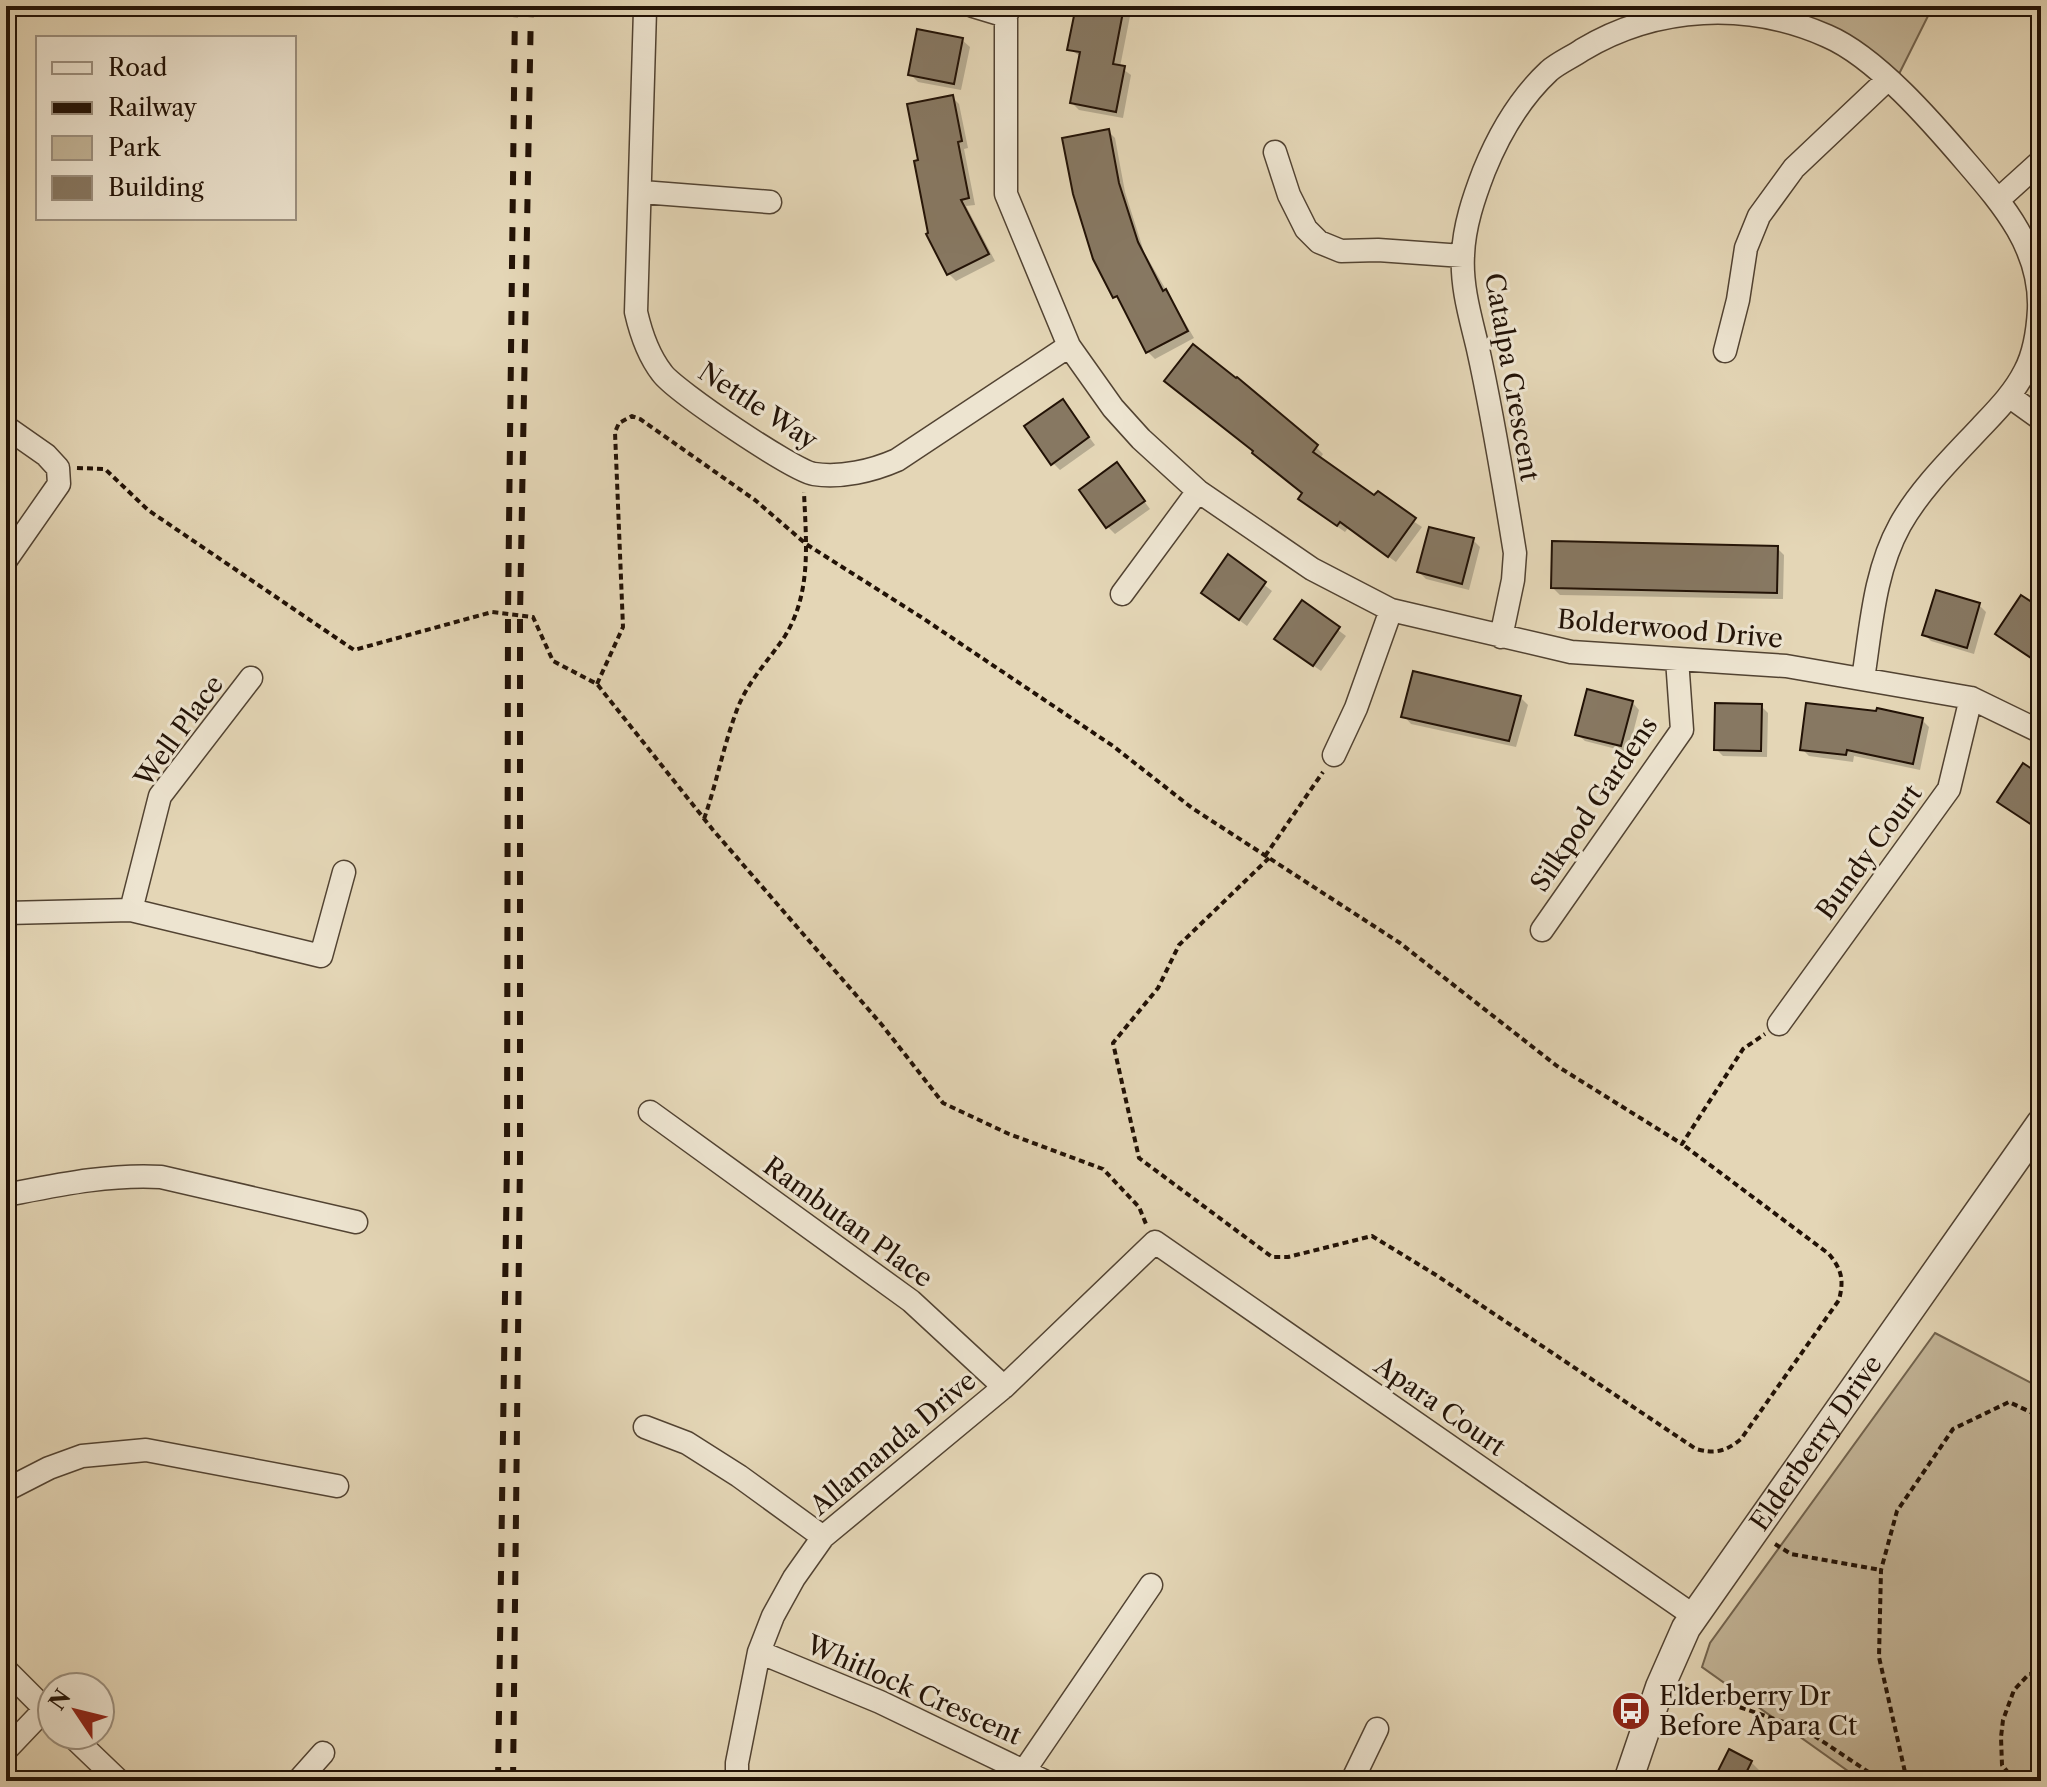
<svg xmlns="http://www.w3.org/2000/svg" width="2047" height="1787" font-family="'Libre Caslon Text',serif">
	<rect width="100%" height="100%" fill="#e4d6b6"/>
	<filter id="stains"><feTurbulence type="fractalNoise" baseFrequency=".0025" numOctaves="4"/><feColorMatrix values="0 0 0 0 .2 0 0 0 0 .09 0 0 0 0 .02 0 0 0 .5 -.17"/></filter>
	<radialGradient id="worn" r=".72"><stop offset=".6" stop-color="#630" stop-opacity="0"/><stop offset="1" stop-color="#630" stop-opacity=".3"/></radialGradient>
	<path fill="#c3b598" stroke="#72644f" stroke-width="2" d="M 1809,6 L 1933,6 L 1892,88 L 1800,24 Z
		M 1935,1333 L 2041,1388 L 2041,1781 L 1862,1781 L 1702,1667 L 1710,1643 Z"/>
	<path fill="#0003" d="M 1078,6 L 1132,6 L 1120,67 L 1131,75 L 1123,118 L 1079,110 L 1072,103 L 1081,57 L 1070,49 Z
		M 962,40 L 970,47 L 961,90 L 918,82 L 910,74 Z
		M 952,97 L 959,104 L 968,148 L 964,149 L 975,205 L 966,206 L 995,261 L 956,281 L 949,274 L 928,234 L 920,162 Z
		M 1108,131 L 1115,138 L 1125,192 L 1144,252 L 1194,338 L 1155,359 L 1148,352 L 1122,304 L 1115,296 Z
		M 1062,401 L 1095,445 L 1060,470 L 1053,463 Z
		M 1316,447 L 1323,454 L 1320,459 L 1422,527 L 1396,562 L 1348,528 L 1345,532 L 1308,506 L 1301,499 L 1304,494 L 1262,460 Z
		M 1117,465 L 1150,509 L 1115,534 L 1108,527 Z
		M 1473,540 L 1480,547 L 1469,590 L 1426,579 L 1419,572 Z
		M 1777,548 L 1784,555 L 1783,599 L 1560,595 L 1553,588 Z
		M 1229,557 L 1272,591 L 1247,626 L 1203,593 Z
		M 1302,603 L 1346,636 L 1321,671 L 1284,645 Z
		M 1979,605 L 1986,612 L 1974,654 L 1931,641 L 1924,634 Z
		M 2041,610 L 2041,665 L 1998,634 Z
		M 1520,697 L 1528,705 L 1516,747 L 1411,724 L 1404,716 Z
		M 1632,702 L 1639,710 L 1628,752 L 1585,741 L 1577,734 Z
		M 1761,706 L 1768,713 L 1767,757 L 1723,756 L 1716,749 Z
		M 1922,720 L 1929,727 L 1920,770 L 1854,756 L 1853,762 L 1809,756 L 1802,749 Z
		M 1751,1762 L 1760,1771 L 1756,1781 L 1696,1781 L 1699,1772 L 1716,1780 Z"/>
	<path fill="#877862" stroke="#221206" stroke-width="2" d="M 1076,6 L 1123,12 L 1113,64 L 1125,66 L 1116,112 L 1070,103 L 1080,52 L 1067,50 Z
		M 917,29 L 963,38 L 954,84 L 908,75 Z
		M 953,95 L 962,141 L 958,142 L 969,198 L 961,200 L 989,254 L 947,275 L 926,234 L 928,233 L 914,161 L 918,160 L 907,104 Z
		M 1109,129 L 1119,183 L 1138,242 L 1163,291 L 1166,289 L 1188,331 L 1146,353 L 1117,296 L 1113,298 L 1093,259 L 1073,194 L 1062,138 Z
		M 1193,344 L 1236,378 L 1237,377 L 1318,445 L 1313,452 L 1374,495 L 1378,491 L 1416,518 L 1388,557 L 1340,522 L 1337,526 L 1298,499 L 1302,493 L 1252,453 L 1253,451 L 1164,381 Z
		M 1063,399 L 1089,437 L 1051,465 L 1024,426 Z
		M 1117,462 L 1145,501 L 1106,528 L 1079,490 Z
		M 1429,527 L 1474,538 L 1462,584 L 1417,572 Z
		M 1552,541 L 1778,546 L 1777,593 L 1551,588 Z
		M 1228,554 L 1266,582 L 1239,620 L 1201,593 Z
		M 1936,590 L 1980,603 L 1967,648 L 1922,635 Z
		M 2021,595 L 2041,608 L 2041,650 L 2034,660 L 1995,634 Z
		M 1302,600 L 1340,627 L 1313,666 L 1274,639 Z
		M 1413,671 L 1521,696 L 1509,741 L 1401,717 Z
		M 1587,689 L 1633,701 L 1621,746 L 1575,735 Z
		M 1715,703 L 1762,704 L 1761,751 L 1714,750 Z
		M 1806,703 L 1876,711 L 1877,708 L 1923,718 L 1913,764 L 1847,750 L 1846,755 L 1800,750 Z
		M 2023,763 L 2041,775 L 2041,831 L 1997,802 Z
		M 1729,1749 L 1752,1761 L 1742,1781 L 1713,1781 Z"/>
	<g fill="none" stroke-linecap="round" stroke-linejoin="round">
		<g stroke="#524332" stroke-width="25">
			<path id="minor" d="M 647,6 L 645,10 L 636,312 C 641,334 648,355 662,373 C 675,391 794,471 814,474 C 841,478 872,471 897,460 L 1069,346
				M 973,6 L 1006,16
				M 1010,6 L 1006,16 L 1006,194 L 1069,346 L 1113,408 L 1141,439 L 1198,491 L 1312,569 L 1391,610 L 1571,652 L 1786,666 L 1971,698 L 2041,732
				M 1275,152 L 1289,195 L 1306,229 L 1319,242 L 1341,251 L 1378,250 L 1463,256
				M 642,192 L 770,202
				M 1999,199 L 2041,161
				M 1725,351 L 1738,300 L 1746,248 L 1759,216 L 1794,168 L 1887,80
				M 2009,396 L 2041,419
				M 6,427 L 46,455 L 58,468 L 59,484 L 6,560
				M 1122,594 L 1198,491
				M 1501,637 L 1513,580 L 1515,553 C 1504,485 1493,416 1478,349 C 1471,319 1461,287 1463,255 C 1464,226 1474,197 1484,171 C 1499,134 1520,98 1549,71 C 1558,63 1572,57 1582,50 C 1657,5 1748,1 1827,36 C 1876,57 1932,122 1967,163 C 2004,206 2041,249 2039,309 C 2038,328 2034,354 2025,371 C 2014,393 1997,410 1981,427 C 1953,457 1920,489 1900,525 C 1874,572 1871,628 1863,679
				M 1334,755 L 1356,708 L 1391,610
				M 131,910 L 160,796 L 251,678
				M 6,913 L 131,910 L 321,956 L 344,872
				M 1542,930 L 1682,730 L 1677,659
				M 1779,1024 L 1949,789 L 1971,698
				M 650,1112 L 911,1301 L 1004,1387
				M 6,1195 C 58,1185 108,1174 161,1177 L 356,1222
				M 645,1427 L 687,1443 L 739,1476 L 823,1537
				M 6,1490 L 49,1468 L 82,1456 L 146,1450 L 337,1486
				M 759,1652 L 880,1702 L 1044,1781
				M 6,1670 L 52,1716
				M 71,1735 L 119,1781
				M 6,1750 L 45,1709
				M 1024,1771 L 1151,1585
				M 298,1781 L 323,1753
				M 737,1781 L 737,1763 L 759,1652 L 773,1616 L 794,1578 L 823,1537 L 1004,1387 L 1155,1242 L 1694,1616
				M 1352,1781 L 1377,1729"/>
		</g>
		<g stroke="#524332" stroke-width="31">
			<g id="tertiary">
				<path id="s1" d="M 1628,1781 L 1660,1687 L 1686,1628 L 2041,1123"/>
			</g>
		</g>
		<path stroke="#221206" stroke-width="4" stroke-dasharray="6 4" stroke-linecap="butt" d="M 77,468 L 105,469 L 148,510 L 354,650 L 492,612 L 533,617 L 553,661 L 597,684 L 713,830 L 882,1025 L 943,1103 L 1009,1134 L 1103,1169 L 1139,1207 L 1146,1224
			M 597,684 L 623,627 L 615,432 L 619,423 L 632,416 L 640,419 L 755,500 L 806,544 L 921,617 L 1113,746 L 1192,808 L 1400,943 L 1557,1066 L 1682,1144 L 1743,1049 L 1765,1034
			M 704,819 C 717,782 724,743 738,707 C 749,680 769,660 785,636 C 812,592 806,542 804,492
			M 1265,856 L 1323,772
			M 1269,858 L 1179,945 L 1158,988 L 1113,1043 L 1139,1158 L 1272,1257 L 1288,1257 L 1372,1236 L 1436,1275 L 1696,1449 C 1715,1454 1725,1452 1741,1439 L 1839,1300 C 1844,1280 1842,1270 1829,1254 L 1682,1144
			M 1775,1544 L 1791,1554 L 1881,1570
			M 1683,1688 L 1804,1729 L 1882,1781
			M 1907,1781 L 1879,1657 L 1881,1570 L 1897,1511 L 1953,1429 L 2009,1402 L 2041,1417
			M 2015,1781 L 2002,1765 L 2001,1737 L 2003,1720 L 2014,1690 L 2029,1674 L 2041,1673"/>
		<use href="#minor" stroke="#ede4d0" stroke-width="22"/>
		<use href="#tertiary" stroke="#ede4d0" stroke-width="28"/>
		<path stroke="#221206" stroke-width="6" stroke-dasharray="14 14" stroke-linecap="butt" d="M 498,1781 L 507,1158 L 508,614 L 515,6
			M 513,1781 L 520,1158 L 520,615 L 531,6"/>
	</g>
	<defs>
		<g id="bus-disc" transform="scale(2)"><circle r="9.5" fill="#8f2418" stroke="#ede4d0"/><path d="M-5-6H5V4H4V6H2V4H-2V6H-4V4H-5ZM-3.5-4V0h7V-4ZM-3.5 1.2v1.5H-2V1.2ZM2 1.2v1.5H3.5V1.2Z" fill="#fff"/></g>
	</defs>
	<g fill-rule="evenodd">
		<use href="#bus-disc" x="1631" y="1711"/>
	</g>
	<g text-anchor="middle" dominant-baseline="central" stroke-width="6" stroke-linejoin="round" paint-order="stroke">
		<g font-size="26" fill="#221206" stroke="#ede4d0">
			<text transform="translate(1512 377) rotate(80)">Catalpa Crescent</text>
			<text transform="translate(758 406) rotate(33)">Nettle Way</text>
			<text transform="translate(1670 629) rotate(5)">Bolderwood Drive</text>
			<text transform="translate(179 731) rotate(-54)">Well Place</text>
			<text transform="translate(1594 804) rotate(-56)">Silkpod Gardens</text>
			<text transform="translate(1869 852) rotate(-54)">Bundy Court</text>
			<text transform="translate(848 1222) rotate(36)">Rambutan Place</text>
			<text transform="translate(1440 1406) rotate(35)">Apara Court</text>
			<text transform="translate(893 1443) rotate(-40)">Allamanda Drive</text>
			<text stroke="none"><textPath href="#s1" startOffset="390">Elderberry Drive</textPath></text>
			<text transform="translate(914 1690) rotate(24)">Whitlock Crescent</text>
		</g>
		<g font-size="26" fill="#221206" stroke="#ede4d0" text-anchor="start">
			<text x="1659" y="1696">Elderberry Dr<tspan x="1659" dy="30">Before Apara Ct</tspan></text>
		</g>
	</g>
	<rect width="2047" height="1787" fill="none" stroke="#e4d6b6" stroke-width="32"/>
	<rect x="8" y="8" width="2031" height="1771" fill="none" stroke="#221206" stroke-width="4"/>
	<rect x="16" y="16" width="2015" height="1755" fill="none" stroke="#221206" stroke-width="2"/>
	<rect x="36" y="36" width="260" height="184" fill="#ede4d0" stroke="#9c907f" stroke-width="2"/>
	<rect x="52" y="62" width="40" height="12" fill="#ede4d0" stroke="#9c907f" stroke-width="2"/>
	<text x="108" y="76" font-size="24" fill="#221206">Road</text>
	<rect x="52" y="102" width="40" height="12" fill="#221206" stroke="#9c907f" stroke-width="2"/>
	<text x="108" y="116" font-size="24" fill="#221206">Railway</text>
	<rect x="52" y="136" width="40" height="24" fill="#c3b598" stroke="#9c907f" stroke-width="2"/>
	<text x="108" y="156" font-size="24" fill="#221206">Park</text>
	<rect x="52" y="176" width="40" height="24" fill="#877862" stroke="#9c907f" stroke-width="2"/>
	<text x="108" y="196" font-size="24" fill="#221206">Building</text>
	<g transform="translate(76 1711) rotate(305)"><circle r="38" fill="#ede4d0" stroke="#9c907f" stroke-width="2"/>
	<path d="M0-6L14 30L0 20L-14 30Z" fill="#8f2418"/>
	<text y="-12" font-size="22" font-weight="bold" text-anchor="middle" fill="#221206">N</text>
	</g>
	<rect width="100%" height="100%" filter="url(#stains)"/>
	<rect width="100%" height="100%" fill="url(#worn)"/>
</svg>
